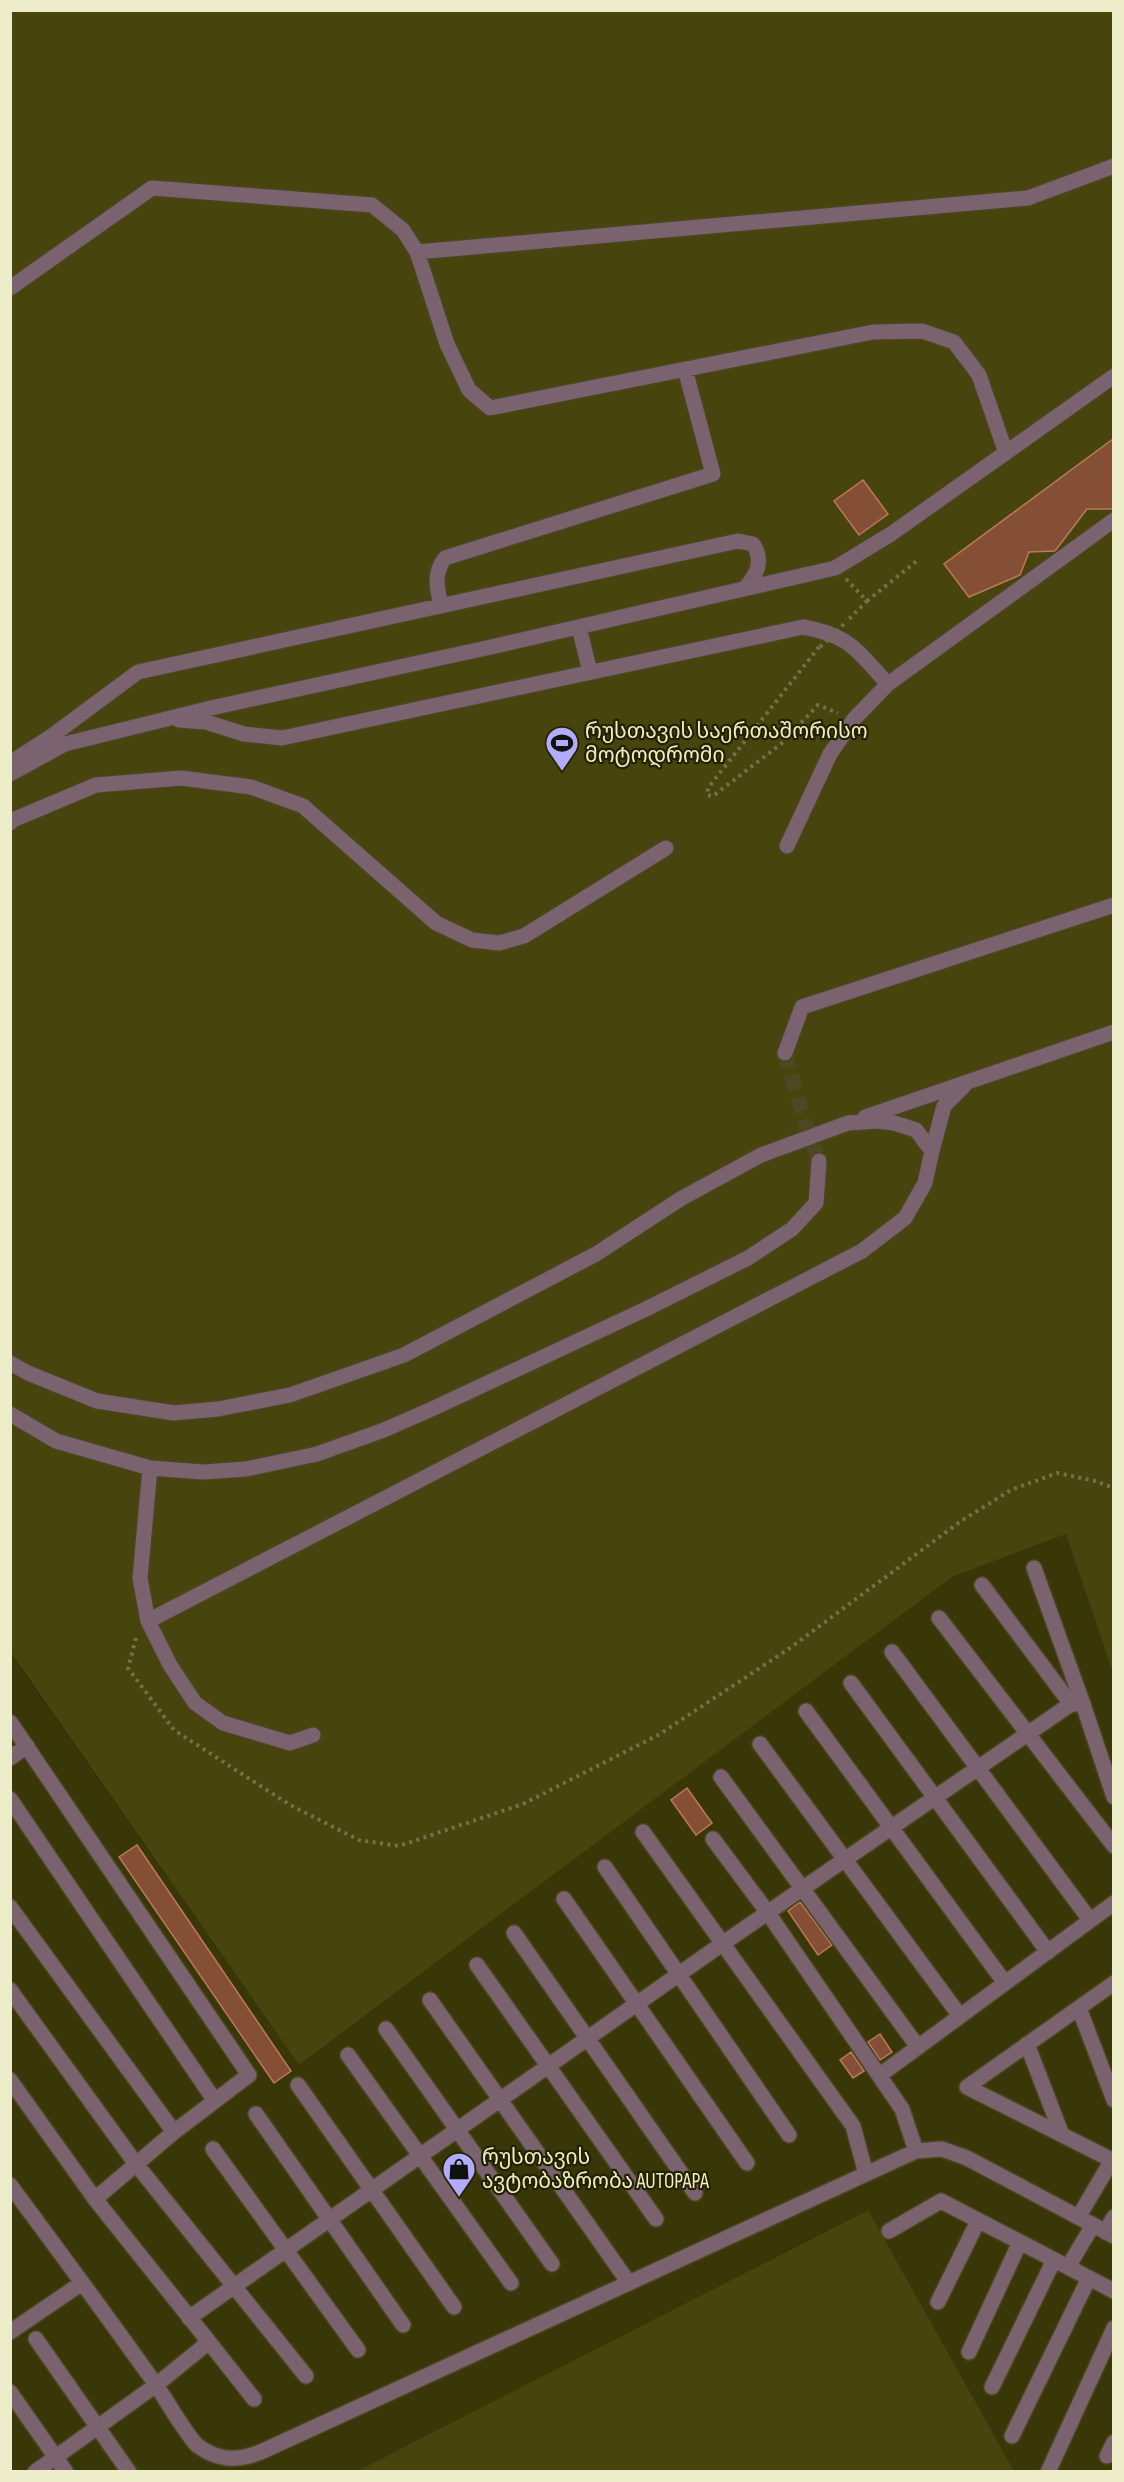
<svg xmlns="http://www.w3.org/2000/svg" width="1124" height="2482" font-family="'Sofia Sans Condensed','Noto Sans Georgian',sans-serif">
	<rect width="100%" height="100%" fill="#2f2c05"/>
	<path fill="#393608" d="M 1066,1534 L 1114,1673 L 1113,2469 L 1109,2472 L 1014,2471 L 867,2210 L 357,2471 L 11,2471 L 10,1653 L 299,2065 L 952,1577 Z"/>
	<path fill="#47440d" d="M 10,11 L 1113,11 L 1113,1673 L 1066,1534 L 952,1577 L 299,2065 L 11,1653 Z
		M 868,2210 L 1014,2471 L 357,2471 Z"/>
	<path fill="#844f34" stroke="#bb795a" stroke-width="1.5" d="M 1113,439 L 1113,509 L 1087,509 L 1055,551 L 1029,552 L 1020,575 L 969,597 L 944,564 Z
		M 863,480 L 888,514 L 859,535 L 834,501 Z
		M 687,1788 L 712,1823 L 696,1835 L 671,1800 Z
		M 137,1845 L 291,2071 L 274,2083 L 119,1857 Z
		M 800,1902 L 832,1945 L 818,1955 L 788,1911 Z
		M 880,2034 L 892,2052 L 880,2060 L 868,2042 Z
		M 851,2052 L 864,2071 L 853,2078 L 840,2060 Z"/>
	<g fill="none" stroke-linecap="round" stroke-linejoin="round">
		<path stroke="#4c4922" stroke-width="15" stroke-dasharray="15 8" stroke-linecap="butt" d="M 785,1053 L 807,1131 L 819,1161"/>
		<g stroke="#4a4720" stroke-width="18">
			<path id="minor" d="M 417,252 L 1028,198 L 1114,166
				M 10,288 L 152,188 L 372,205 L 403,230 L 417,252 L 447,344 L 469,390 L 490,408 L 873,332 L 922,331 L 954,342 L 979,375 L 1006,453
				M 441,606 C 437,588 433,574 445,558 L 713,474 L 685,369
				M 579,627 L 590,672
				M 179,720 L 206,722 L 244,734 L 282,738 L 803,627 C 850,635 857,651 888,684
				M 10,763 L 53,735 L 138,672 L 738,541 L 753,544 C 764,561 757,575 744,589
				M 10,774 L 65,744 L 211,708 L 491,647 L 835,568 L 891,534 L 1114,376
				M 10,823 L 15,819 L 96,785 L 181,778 L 251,787 L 303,806 L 436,923 L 472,940 L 499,943 L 524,936 L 666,848
				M 787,846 L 830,754 L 854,719 L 888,684 L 1114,520
				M 785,1053 L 802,1007 L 1114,905
				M 865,1117 L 1114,1032
				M 932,1151 L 944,1106 L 964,1086
				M 10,1363 L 28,1373 L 97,1401 L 174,1413 L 218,1409 L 290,1395 L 404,1355 L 596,1254 L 682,1198 L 761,1155 L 848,1123 L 879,1121 L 894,1123 L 916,1130 L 932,1151 L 925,1183 L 905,1218 L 862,1251 L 148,1621
				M 10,1414 L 56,1441 L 150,1468 L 203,1472 L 246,1469 L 317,1454 L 384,1430 L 434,1408 L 646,1309 L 748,1258 L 792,1229 L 816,1203 L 819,1161
				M 150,1468 L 140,1578 L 148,1621 L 170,1665 L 195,1703 L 223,1723 L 290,1743 L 313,1735
				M 1034,1568 L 1083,1704
				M 982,1585 L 1071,1704
				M 939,1618 L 1114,1846
				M 892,1652 L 1090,1920
				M 851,1683 L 1048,1952
				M 806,1711 L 1005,1983
				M 10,1722 L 249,2075 L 174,2132 L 95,2199 L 209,2342 L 156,2385 L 35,2472
				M 760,1744 L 960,2016
				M 10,1758 L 27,1746
				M 721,1777 L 918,2047
				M 10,1799 L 215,2101
				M 643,1832 L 853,2126 L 866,2174
				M 713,1839 L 768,1913 L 902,2109 L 916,2151
				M 605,1867 L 789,2135
				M 564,1899 L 747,2163
				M 10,1907 L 174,2132
				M 514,1933 L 695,2193
				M 477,1965 L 656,2219
				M 1114,1983 L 967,2087 L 1114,2161
				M 10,1990 L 136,2164 L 306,2376
				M 430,2000 L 629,2283
				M 1079,2008 L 1114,2100
				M 386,2029 L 552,2264
				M 1027,2044 L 1062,2135
				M 348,2055 L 511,2283
				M 880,2075 L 1114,1903
				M 10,2080 L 95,2199
				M 298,2085 L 454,2307
				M 256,2114 L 403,2325
				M 213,2149 L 358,2350
				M 10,2185 C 59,2251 107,2316 154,2382 C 164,2396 188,2438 198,2446 C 220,2462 240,2461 263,2451 L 916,2151 L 942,2149 L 967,2158 L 1114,2236
				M 1079,2216 L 1112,2160
				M 889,2231 L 941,2201 L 1114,2291
				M 1105,2232 L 1114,2217
				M 1068,2267 L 1093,2225
				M 938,2302 L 978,2221
				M 189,2318 L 722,1944 L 1071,1704 L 1083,1704 L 1114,1797
				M 10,2332 L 82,2283
				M 36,2339 L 129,2472
				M 209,2342 L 254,2399
				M 969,2352 L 1020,2242
				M 992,2387 L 1054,2260
				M 10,2392 L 66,2472
				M 1012,2436 L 1089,2278
				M 1107,2456 L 1114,2442
				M 1048,2472 L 1114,2328"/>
		</g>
		<path stroke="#73714b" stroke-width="4" stroke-dasharray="3 4.5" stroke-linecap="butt" d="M 846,579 L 867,601 L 846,622
			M 867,601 L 918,560
			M 819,647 L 708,788 L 707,795 L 713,796 L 781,744 L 818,705 L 838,713
			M 136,1638 L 128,1668 L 174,1730 L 290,1805 L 359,1840 L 399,1846 L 523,1804 L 660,1734 L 790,1648 L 961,1521 L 1011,1490 L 1057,1473 L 1095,1481 L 1114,1488"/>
		<use href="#minor" stroke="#7b626f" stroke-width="15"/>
		<path stroke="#73714b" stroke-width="4" stroke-dasharray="3 4.5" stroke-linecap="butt" d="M 820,647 L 846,622"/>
	</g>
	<defs>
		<g id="stadium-pin" transform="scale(1.725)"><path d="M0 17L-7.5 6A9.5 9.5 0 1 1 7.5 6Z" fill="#b2adfa" stroke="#252200"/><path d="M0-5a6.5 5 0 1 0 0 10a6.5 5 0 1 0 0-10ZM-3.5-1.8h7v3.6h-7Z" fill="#111"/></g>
		<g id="shop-pin" transform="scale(1.725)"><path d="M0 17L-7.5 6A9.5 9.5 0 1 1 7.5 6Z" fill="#b2adfa" stroke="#252200"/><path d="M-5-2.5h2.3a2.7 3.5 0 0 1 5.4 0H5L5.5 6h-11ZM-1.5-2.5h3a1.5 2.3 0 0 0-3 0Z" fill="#111"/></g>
	</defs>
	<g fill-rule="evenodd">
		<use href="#stadium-pin" x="562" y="743"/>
		<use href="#shop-pin" x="459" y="2169"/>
	</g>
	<g text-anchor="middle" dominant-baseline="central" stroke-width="4.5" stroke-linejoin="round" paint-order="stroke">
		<g font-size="21" fill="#eeedc9" stroke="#252200" text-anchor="start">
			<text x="585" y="731">რუსთავის საერთაშორისო<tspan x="585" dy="24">მოტოდრომი</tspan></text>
			<text x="482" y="2157">რუსთავის<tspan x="482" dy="24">ავტობაზრობა AUTOPAPA</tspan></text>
		</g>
	</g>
	<rect width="1124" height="2482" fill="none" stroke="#eeedc9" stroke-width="24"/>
</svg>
